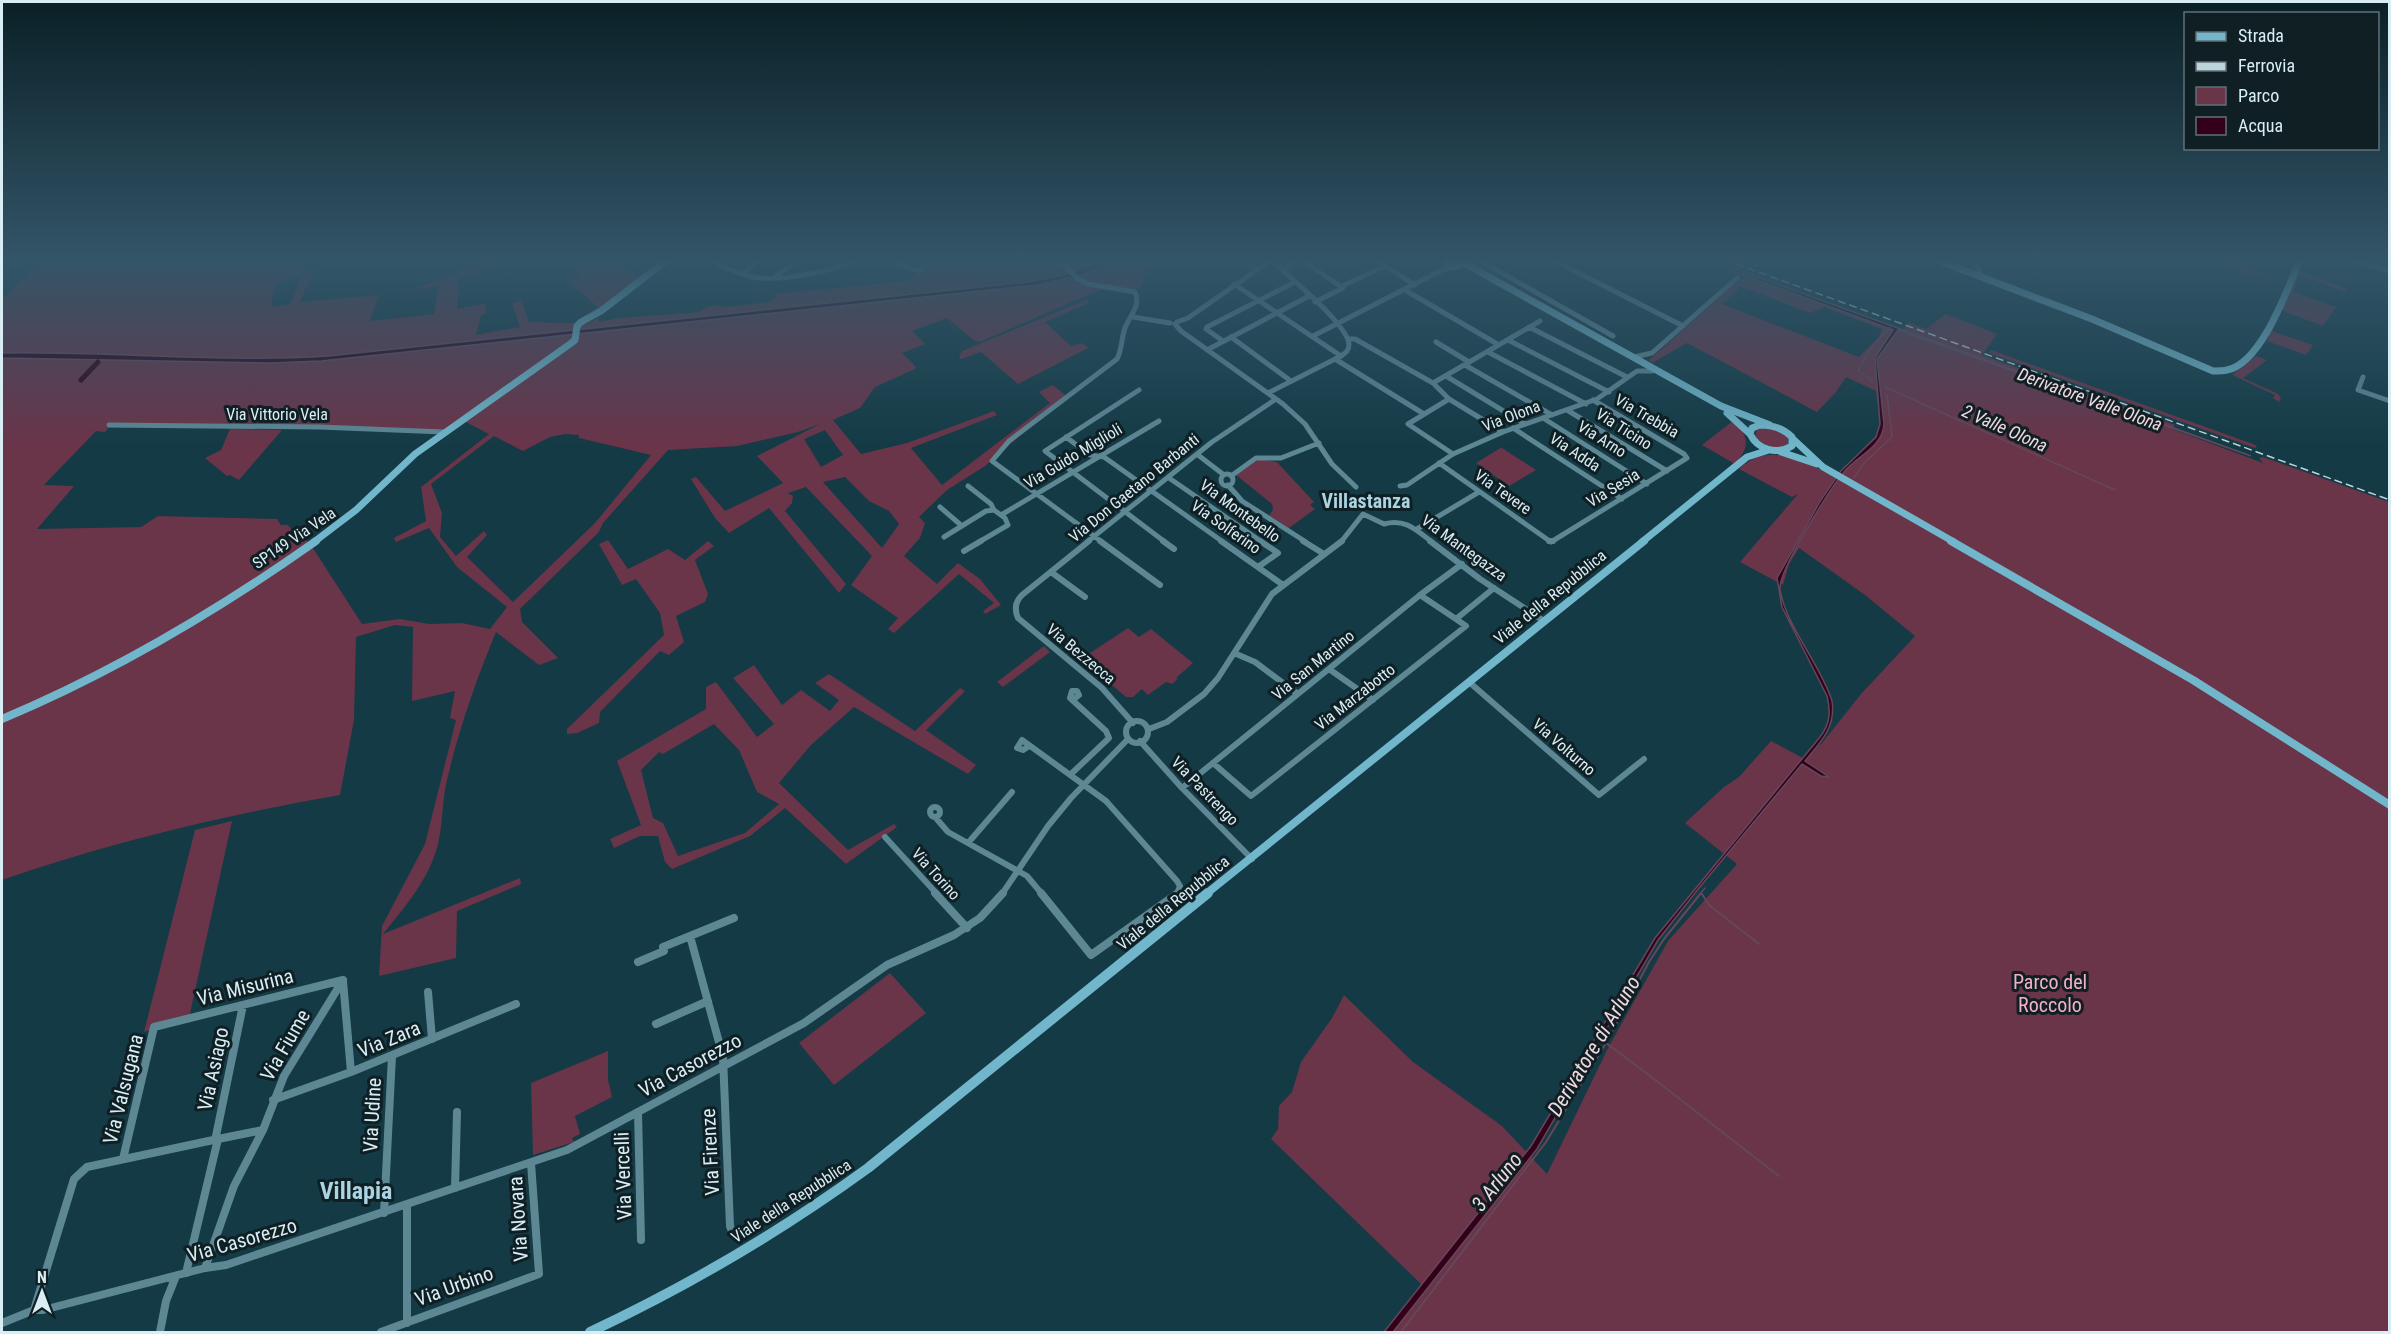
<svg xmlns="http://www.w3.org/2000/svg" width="2391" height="1334" font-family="'Roboto Condensed',sans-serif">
	<rect width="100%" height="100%" fill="#133a45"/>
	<path fill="#6a3449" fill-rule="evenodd" d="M 99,260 L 299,260 L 308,271 L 314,269 L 300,302 L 379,295 L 370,320 L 372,321 L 434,314 L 439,285 L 404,292 L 496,260 L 505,260 L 485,270 L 459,278 L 457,309 L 485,304 L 486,313 L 481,315 L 476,335 L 520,327 L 512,303 L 522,301 L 529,322 L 574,323 L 598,307 L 568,281 L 580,275 L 566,260 L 623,260 L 639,280 L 583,325 L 599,318 L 599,322 L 619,318 L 700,312 C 705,305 718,304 726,307 L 769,302 L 777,298 L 775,294 L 907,281 L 934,260 L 1153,260 L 1139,289 L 1102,289 L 980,342 L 975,341 L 947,318 L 912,331 L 925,344 L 902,353 L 916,367 L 915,369 L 875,387 L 860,408 L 833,420 L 861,454 L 907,443 L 994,411 L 997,415 L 911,448 L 942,485 L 1050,403 L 1039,392 L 1053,385 L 1066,396 L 985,466 L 947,490 L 919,517 L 925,523 L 920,538 L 904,556 L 937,584 L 958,563 L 980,579 L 1001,605 L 985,614 L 983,611 L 994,603 L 959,574 L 894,633 L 888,629 L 898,618 L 851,585 L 872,556 L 806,487 L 788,493 L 793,496 L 792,503 L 785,511 L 846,584 L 839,593 L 769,508 L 729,533 L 715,518 L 691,479 L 696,477 L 725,511 L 783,483 L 757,456 L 820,424 L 798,432 L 737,446 L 668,450 L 603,523 L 599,532 L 520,609 L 522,622 L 558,658 L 539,665 L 496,632 C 476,680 459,729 447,780 C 442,801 443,823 438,844 C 430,878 405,907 383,934 L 520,878 L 521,884 L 457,911 L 456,958 L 379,976 L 382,926 L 425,844 L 456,720 L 450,718 L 455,691 L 412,701 L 413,627 L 395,625 L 356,637 L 354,720 L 340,795 C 225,815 111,842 2,880 L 2,299 L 38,264 L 54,261 ZM 303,274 L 290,304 L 273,307 L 271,305 L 275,285 ZM 462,420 L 489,434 L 421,487 L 426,521 L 394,538 L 396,542 L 429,528 L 457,567 L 507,607 L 490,629 L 462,623 L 429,624 L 400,619 L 362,624 L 309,542 L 295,534 L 288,525 L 281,525 L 277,519 L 158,516 L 141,527 L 37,529 L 74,486 L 44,485 L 96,431 L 105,432 L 109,427 L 126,428 L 129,425 L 449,431 ZM 825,430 L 843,455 L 821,467 L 804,439 ZM 565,434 L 579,435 L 579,438 L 651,455 L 595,523 L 513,602 L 467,557 L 487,535 L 484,531 L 456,556 L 440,537 L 442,513 L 431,484 L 494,436 L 523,451 L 550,437 ZM 845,477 L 869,501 L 889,511 L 899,524 L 882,548 L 823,482 Z
		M 2212,260 L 2253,260 L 2248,270 L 2262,274 L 2259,278 Z
		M 2300,271 L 2347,289 L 2345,292 L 2304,277 L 2298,278 L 2293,292 L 2336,307 L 2323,326 L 2281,310 L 2298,272 Z
		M 1747,276 L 1902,331 L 1909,323 L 1926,329 L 1946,314 L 1997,334 L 1982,355 L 2175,425 L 2172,429 L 2263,463 L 2259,458 L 2263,457 L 2389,502 L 2389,1332 L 1384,1332 L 1422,1285 L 1271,1139 L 1278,1129 L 1279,1106 L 1292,1092 L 1301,1062 L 1332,1018 L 1344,995 L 1413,1062 L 1502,1126 L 1547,1174 L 1609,1046 L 1668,941 L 1737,864 L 1685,823 L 1724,787 L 1739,777 L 1771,741 L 1805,759 L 1822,743 L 1861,694 L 1915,636 L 1865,595 L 1799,548 L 1789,564 L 1783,585 L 1740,562 L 1798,494 L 1792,497 L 1739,469 C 1768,441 1805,460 1835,478 L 1879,433 L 1880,424 L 1876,391 L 1846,377 L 1836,392 L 1817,412 L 1687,343 L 1652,363 L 1649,360 L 1732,286 ZM 1739,286 L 1810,313 L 1824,307 L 1882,329 L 1878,338 L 1859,357 L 1722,304 L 1737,291 Z
		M 1086,300 L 1089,303 L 1045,322 L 1071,346 L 1082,343 L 1088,348 L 1018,384 L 981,352 L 961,359 L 959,357 L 962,351 Z
		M 2271,331 L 2313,345 L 2306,355 L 2267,341 Z
		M 1991,350 L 2253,444 L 2257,446 L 2255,448 L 1989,353 Z
		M 2256,356 L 2267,360 L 2243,378 L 2278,394 L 2281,398 L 2279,402 L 2273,398 L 2275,395 L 2232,375 Z
		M 1734,420 C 1749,437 1750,447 1735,464 L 1702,445 Z
		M 1766,427 L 1782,431 L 1788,438 L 1788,444 C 1774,452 1764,446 1755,436 L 1757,430 Z
		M 230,429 L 282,430 L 239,480 L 230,475 L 227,476 L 205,458 L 221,450 Z
		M 1502,447 L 1502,448 L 1536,470 L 1509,486 L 1476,463 Z
		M 1259,459 L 1277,462 L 1314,502 L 1310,505 L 1315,509 L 1289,528 L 1269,515 L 1273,510 L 1272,504 L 1236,475 Z
		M 608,540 L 628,569 L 668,549 L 685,560 L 708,541 L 714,546 L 695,560 L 708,594 L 705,602 L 676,616 L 684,642 L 669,655 L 660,651 L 600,712 L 599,723 L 577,733 L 567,734 L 567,729 L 664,635 L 660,613 L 636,579 L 622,585 L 599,544 Z
		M 1128,628 L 1139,637 L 1151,629 L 1193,663 L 1176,678 L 1178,679 L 1172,684 L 1166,682 L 1148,695 L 1142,689 L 1133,697 L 1126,697 L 1081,659 Z
		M 1044,646 L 1050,652 L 1003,687 L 997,682 Z
		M 754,665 L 782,705 L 801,690 L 830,711 L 839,700 L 815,683 L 829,674 L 915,731 L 960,688 L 965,691 L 926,730 L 976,765 L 968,774 L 854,707 L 811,745 L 779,783 L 848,850 L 894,824 L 897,827 L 846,864 L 785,808 L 750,836 L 672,869 L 665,862 L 658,836 L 640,836 L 614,848 L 610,839 L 641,825 L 617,761 L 706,709 L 706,687 L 716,682 L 757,737 L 774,724 L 733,678 ZM 714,724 L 739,750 L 757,792 L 779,804 L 745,833 L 678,856 L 663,823 L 653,818 L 641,770 L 659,752 L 663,754 Z
		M 232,821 L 189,1018 L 144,1032 L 195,830 Z
		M 890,973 L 926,1013 L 834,1085 L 799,1043 Z
		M 608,1051 L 608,1080 L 612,1097 L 575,1116 L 580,1134 L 572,1138 L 574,1142 L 533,1155 L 531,1083 Z"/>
	<path fill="#340019" stroke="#65475b" stroke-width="1.5" d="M 1105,260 L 1116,260 L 1084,274 L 1037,285 L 321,361 L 270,363 L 2,358 L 2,353 C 110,351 219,363 328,356 L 1028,282 L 1064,275 Z
		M 1703,260 L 1710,260 L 2251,456 L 1898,330 L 1877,359 L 1884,424 C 1883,447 1856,457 1844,472 C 1830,489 1778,571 1780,589 C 1785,625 1821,665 1832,701 C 1836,727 1821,742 1805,761 L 1829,777 L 1821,776 L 1802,764 L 1699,888 L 1658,940 L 1537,1149 L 1393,1332 L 1384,1332 L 1531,1146 L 1655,938 L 1820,737 C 1830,724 1831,712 1827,696 L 1782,607 L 1777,578 L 1821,500 L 1841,471 L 1876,437 L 1880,424 L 1875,358 L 1893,330 Z"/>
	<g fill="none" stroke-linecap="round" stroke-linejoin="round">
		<path stroke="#65475b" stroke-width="1.5" d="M 1873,381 L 1858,371 L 1869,351 L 1890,327
			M 1885,387 L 2115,490
			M 1854,478 L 1864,463 L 1892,437 L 1887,395
			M 1700,894 L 1705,888"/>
		<path stroke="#65475b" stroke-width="2" d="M 1702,894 L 1709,905 L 1759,944
			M 1606,1043 C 1665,1086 1721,1132 1779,1176
			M 1401,1332 L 1546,1142 L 1606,1043 L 1649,962 L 1664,939 L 1701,893"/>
		<path stroke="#340019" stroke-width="5" d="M 81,380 L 98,362"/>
		<path stroke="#5e8794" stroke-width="5" d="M 709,260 C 723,266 738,274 753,277 C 779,282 831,272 855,260
			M 889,260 L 919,271 L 932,260
			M 1059,260 L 1078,279 L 1088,284 L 1135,292 C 1142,307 1127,318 1124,331 C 1121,342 1122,349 1117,359 L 1009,441 L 992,461 L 1102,542
			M 1242,260 L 1257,269
			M 1302,260 L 1343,288
			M 1376,260 L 1415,285
			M 1479,260 L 1613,336
			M 1553,260 L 1683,326
			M 1978,260 L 1977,266 L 1983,279
			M 2351,260 L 2390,271
			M 1756,265 L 1764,260
			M 1283,271 L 1296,260
			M 743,273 L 760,260
			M 776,276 L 798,260
			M 1234,284 L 1341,356
			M 1405,290 L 1499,345
			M 1315,302 L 1343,288 L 1344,285 L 1385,266
			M 1133,317 L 1170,323
			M 1177,322 L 1188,318 L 1271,260
			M 1175,324 L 1181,331 L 1283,404 L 1305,424 L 1332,464 L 1356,487
			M 1529,327 L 1627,377
			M 1313,336 L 1442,270 L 1454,267
			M 1231,337 L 1291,381
			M 1348,339 L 1355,339 L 1433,383 L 1449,399 L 1503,432
			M 1508,340 L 1609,392
			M 1223,341 L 1206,329 L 1207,327 L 1295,282
			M 1436,342 L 1469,362
			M 1207,350 L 1309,296
			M 1488,352 L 1586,404
			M 1634,357 L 1652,353 L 1737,278
			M 1335,359 L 1424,414
			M 1465,365 L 1552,415
			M 1446,376 L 1525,424
			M 2363,377 L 2358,390 L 2390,401
			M 1433,383 L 1540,321
			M 1139,390 L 1045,451 L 1165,542
			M 1268,393 L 1341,356 C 1345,353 1349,351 1349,345 C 1349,325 1287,275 1271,260
			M 1449,399 L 1408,424 L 1453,454
			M 1567,410 L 1667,471
			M 1543,418 L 1647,484
			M 109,425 L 320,427 L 444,432
			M 1513,428 L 1622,499
			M 1066,437 L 1090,455 L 1104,457 L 1223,542
			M 1198,455 L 1224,475
			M 1439,463 L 1551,542 L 1687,458 L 1684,454 L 1593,400
			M1221 480a6 6 0 1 1 12 0a6 6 0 1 1-12 0Z
			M 1231,476 L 1256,458 L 1281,458 L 1319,443
			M 1169,478 L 1262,542
			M 1228,485 L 1242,501 L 1306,542
			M 968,486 L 991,504 L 994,510
			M 1400,486 L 1407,485 L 1453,454 L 1503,432 L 1597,399 L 1637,371 L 1652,371
			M 940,507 L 962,526
			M 1001,515 L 1159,421
			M 1417,529 L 1479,492
			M 944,537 L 986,511 L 994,510 L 1005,518 L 1008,525 L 979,542
			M 1087,542 L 1212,442 L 1276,399
			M 1341,542 L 1363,514 L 1384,524 C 1405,518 1416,530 1432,542"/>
		<path stroke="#5e8794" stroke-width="6" d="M 1089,541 L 1022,595 C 1015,602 1014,609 1018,618 L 1102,688 L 1133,723
			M 1100,541 L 1160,585
			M 1163,541 L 1174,549
			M 1221,541 L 1283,585
			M 1303,541 L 1324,554
			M 1430,541 L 1480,579 L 1544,621
			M 1549,541 L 1553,541
			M 964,551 L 981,541
			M 1258,567 L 1278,553 L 1260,541
			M 1051,572 L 1085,597
			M 1420,595 L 1456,619
			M 1234,653 L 1255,662 L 1298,694
			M 1329,669 L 1373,700
			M 1469,682 L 1599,795 L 1644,759
			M1126 732a11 11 0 1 1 22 0a11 11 0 1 1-22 0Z
			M 1149,729 L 1167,722 L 1204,694 L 1218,678 L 1272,594 L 1342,541
			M 1140,741 L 1182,788 L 1252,859
			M 1029,746 L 1023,750 L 1017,748 L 1022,740 L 1106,801 L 1177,881 L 1180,886 L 1177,894
			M 1213,763 L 1251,796 L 1466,626 L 1456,619 L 1494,588
			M 1070,775 L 1109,738 L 1106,731 L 1070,698 L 1072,691 L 1077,691 L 1079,695 L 1073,700
			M 1182,788 L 1420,595 L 1462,564
			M930 812a5 5 0 1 1 10 0a5 5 0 1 1-10 0Z
			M 935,817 L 948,832 L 1027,876 L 1042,894
			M 885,837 L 937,894
			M 968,843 L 1012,792
			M 1002,894 L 1048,826 L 1071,798 L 1128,739"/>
		<path stroke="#5e8794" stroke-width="8" d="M 935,893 L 967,928
			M 1041,893 L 1091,955 L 1178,893
			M 690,936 L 723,1057 L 730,1226 L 733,1234
			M 638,962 L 664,951 L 663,947 L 734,918
			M 343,981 L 351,1072
			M 428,992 L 432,1039
			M 656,1024 L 708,1001
			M 273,1100 L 351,1072 L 516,1004
			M 638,1112 L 641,1240
			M 263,1130 L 284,1076 L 343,980
			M 123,1159 L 154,1027 L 343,980
			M 455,1188 L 457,1112
			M 407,1205 L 407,1323
			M 384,1213 L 392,1056
			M 186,1273 L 218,1139 L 263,1130 L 234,1186 L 205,1268
			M 34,1310 L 74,1179 L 87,1167 L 218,1139 L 216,1136 L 243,1005
			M 2,1323 L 34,1310 L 43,1310 L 205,1268 L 226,1265 L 567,1150 L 804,1023 L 887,965 L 954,935 L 980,918 L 1003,893
			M 160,1332 L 166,1301 L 176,1276
			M 381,1332 L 539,1274 L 531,1163"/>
		<path stroke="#71b6ca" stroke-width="7" d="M 1446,260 L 1447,264 L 1454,267 L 1462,264 L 1461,260
			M 1937,260 L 2092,319 L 2213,371 C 2217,371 2223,371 2227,370 C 2262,363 2287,289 2300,260
			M 1462,262 L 1721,406 L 1770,425
			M 1727,413 L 1750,434
			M 1760,425 C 1773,425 1783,428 1792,437 L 1792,446 C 1776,455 1758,450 1750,434 L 1752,428 Z
			M 1793,439 L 1823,467 L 1954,542
			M 1781,452 L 1817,464
			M 314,542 L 356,510 L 415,454 L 570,344 L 575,340 L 577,326 L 581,322 L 601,311 L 667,260
			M 1642,542 L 1747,457 L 1769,450"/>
		<path stroke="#71b6ca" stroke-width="8" d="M 1951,541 L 2193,680 L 2390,805
			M 2,719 C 114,672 217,611 316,541
			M 1206,894 L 1644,541"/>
		<path stroke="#71b6ca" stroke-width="10" d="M 590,1332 C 688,1286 780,1232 868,1168 L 1208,893"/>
		<path stroke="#bcd4db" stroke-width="1.5" stroke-dasharray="8 4" stroke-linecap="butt" d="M 1725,260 L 2390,500"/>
	</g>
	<linearGradient id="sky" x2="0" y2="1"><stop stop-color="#0a2026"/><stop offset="0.58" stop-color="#335568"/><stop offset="1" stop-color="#335568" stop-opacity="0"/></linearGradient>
	<rect width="2391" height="447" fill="url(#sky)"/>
	<g text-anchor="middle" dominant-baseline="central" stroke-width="6" stroke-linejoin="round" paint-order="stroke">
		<g font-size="16" fill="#d8edf4" stroke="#0f1f23">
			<text x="277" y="414">Via Vittorio Vela</text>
			<text transform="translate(1511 416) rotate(-21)">Via Olona</text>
			<text transform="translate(1647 416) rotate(30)">Via Trebbia</text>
			<text transform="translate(1624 429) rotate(32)">Via Ticino</text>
			<text transform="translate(1602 439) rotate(32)">Via Arno</text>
			<text transform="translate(1575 452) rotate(33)">Via Adda</text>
			<text transform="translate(1073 456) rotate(-31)">Via Guido Miglioli</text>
			<text transform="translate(1134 488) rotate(-39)">Via Don Gaetano Barbanti</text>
			<text transform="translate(1613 488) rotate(-31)">Via Sesia</text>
			<text transform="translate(1503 492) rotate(35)">Via Tevere</text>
			<text transform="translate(1240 511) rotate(36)">Via Montebello</text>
			<text transform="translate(1226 527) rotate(35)">Via Solferino</text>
			<text transform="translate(294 538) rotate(-34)">SP149 Via Vela</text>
			<text transform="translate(1464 548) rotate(36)">Via Mantegazza</text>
			<text transform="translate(1550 597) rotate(-39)">Viale della Repubblica</text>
			<text transform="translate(1081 654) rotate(40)">Via Bezzecca</text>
			<text transform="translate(1313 665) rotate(-39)">Via San Martino</text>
			<text transform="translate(1355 697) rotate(-38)">Via Marzabotto</text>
			<text transform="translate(1564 747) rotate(41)">Via Volturno</text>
			<text transform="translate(1205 791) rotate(46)">Via Pastrengo</text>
			<text transform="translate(936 874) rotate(48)">Via Torino</text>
			<text transform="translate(1173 903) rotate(-39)">Viale della Repubblica</text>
			<text transform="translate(791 1201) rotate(-33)">Viale della Repubblica</text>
		</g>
		<g font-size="18" font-style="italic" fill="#f0d8e0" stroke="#0f1f23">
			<text transform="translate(2090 399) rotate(20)">Derivatore Valle Olona</text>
			<text transform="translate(2005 428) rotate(24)">2 Valle Olona</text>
		</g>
		<g font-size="20" font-weight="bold" fill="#aad4e1" stroke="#0f1f23">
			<text x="1366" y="501">Villastanza</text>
		</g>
		<g font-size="20" fill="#f4b0c8" stroke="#0f1f23">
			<text x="2050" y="982">Parco del<tspan x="2050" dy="23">Roccolo</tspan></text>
		</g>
		<g font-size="20" fill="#d8edf4" stroke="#0f1f23">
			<text transform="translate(245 987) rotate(-14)">Via Misurina</text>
			<text transform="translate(389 1039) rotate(-22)">Via Zara</text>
			<text transform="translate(285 1045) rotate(-60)">Via Fiume</text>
			<text transform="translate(690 1065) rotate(-28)">Via Casorezzo</text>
			<text transform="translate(213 1069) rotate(-78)">Via Asiago</text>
			<text transform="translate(123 1089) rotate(-76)">Via Valsugana</text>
			<text transform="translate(372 1115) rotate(-87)">Via Udine</text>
			<text transform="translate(710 1152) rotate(-93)">Via Firenze</text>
			<text transform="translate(623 1176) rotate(-92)">Via Vercelli</text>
			<text transform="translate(518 1219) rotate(-94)">Via Novara</text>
			<text transform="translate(242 1240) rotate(-16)">Via Casorezzo</text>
			<text transform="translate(454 1286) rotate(-20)">Via Urbino</text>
		</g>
		<g font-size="21" font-style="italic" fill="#f0d8e0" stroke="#0f1f23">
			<text transform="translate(1594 1046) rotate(-59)">Derivatore di Arluno</text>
			<text transform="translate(1497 1182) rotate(-52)">3 Arluno</text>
		</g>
		<g font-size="24" font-weight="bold" fill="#aad4e1" stroke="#0f1f23">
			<text x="356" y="1191">Villapia</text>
		</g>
	</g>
	<rect width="2391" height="1334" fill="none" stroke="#d8edf4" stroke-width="6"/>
	<rect x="2184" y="12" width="195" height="138" fill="#0f1f23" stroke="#5f7177" stroke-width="1.5"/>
	<rect x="2196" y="32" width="30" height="9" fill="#71b6ca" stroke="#5f7177" stroke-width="1.5"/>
	<text x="2238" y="42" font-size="18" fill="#d8edf4">Strada</text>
	<rect x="2196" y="62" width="30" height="9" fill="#bcd4db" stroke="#5f7177" stroke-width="1.5"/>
	<text x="2238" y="72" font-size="18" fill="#d8edf4">Ferrovia</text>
	<rect x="2196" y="87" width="30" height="18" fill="#6a3449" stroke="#5f7177" stroke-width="1.5"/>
	<text x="2238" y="102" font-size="18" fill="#d8edf4">Parco</text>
	<rect x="2196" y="117" width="30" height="18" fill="#340019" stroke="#5f7177" stroke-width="1.5"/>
	<text x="2238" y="132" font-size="18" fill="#d8edf4">Acqua</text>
	<g transform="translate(42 1292)" stroke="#0f1f23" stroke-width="4.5" paint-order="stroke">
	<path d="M0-4.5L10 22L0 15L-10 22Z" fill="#d8edf4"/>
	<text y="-9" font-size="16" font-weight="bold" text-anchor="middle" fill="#d8edf4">N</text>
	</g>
</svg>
